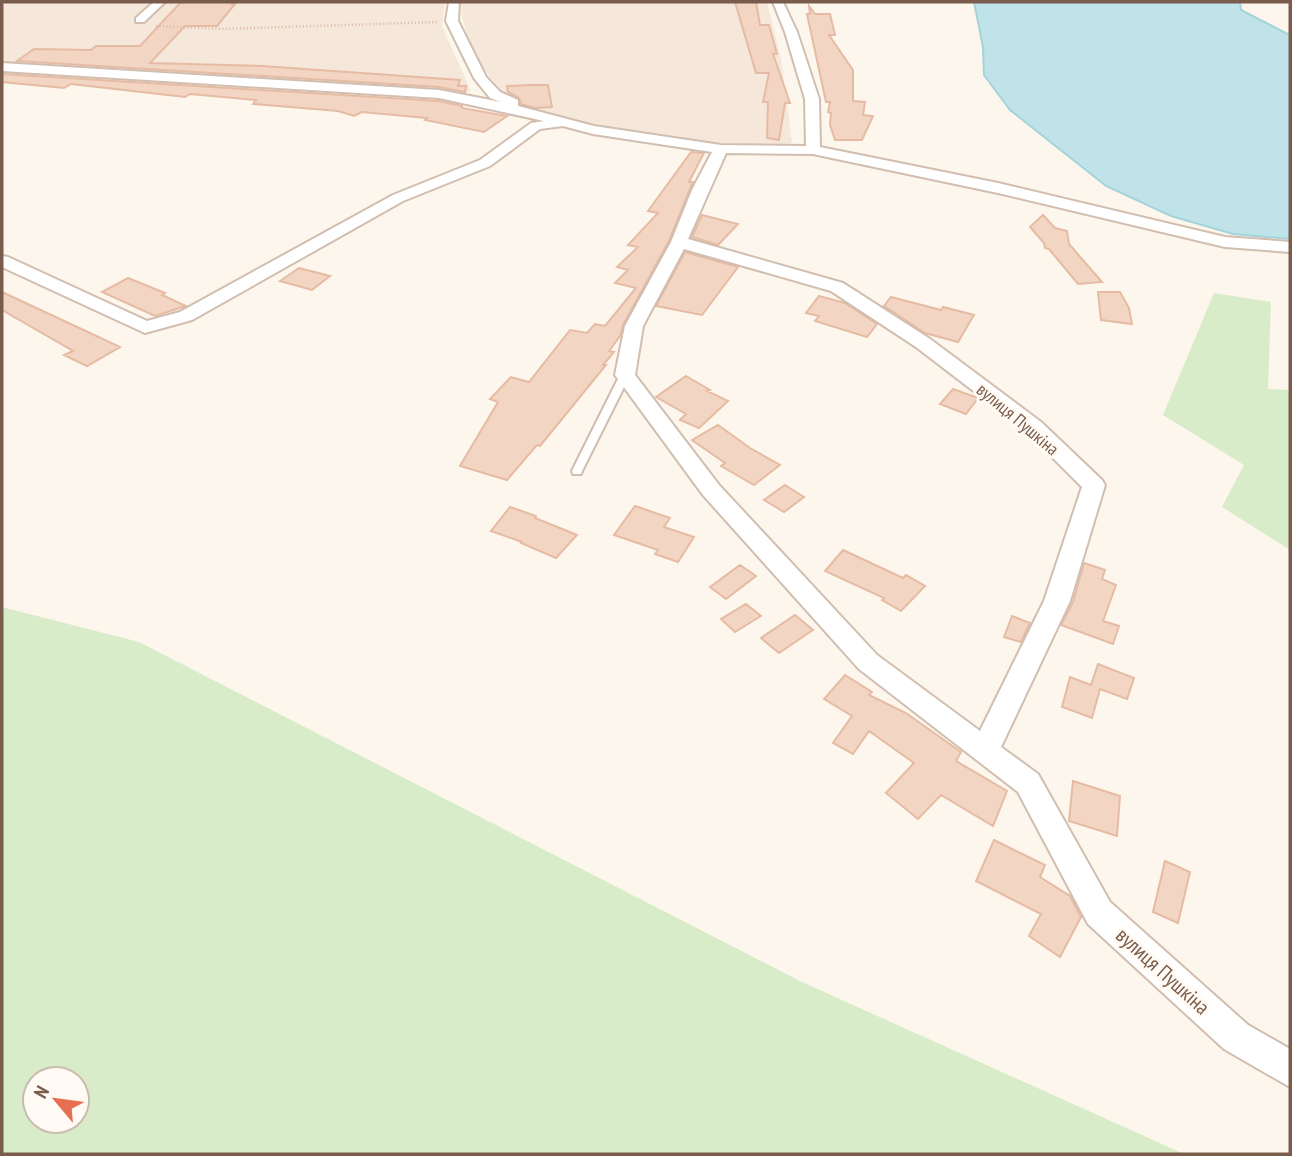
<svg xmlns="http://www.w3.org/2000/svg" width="1292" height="1156" font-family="'PT Sans Narrow',sans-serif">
	<rect width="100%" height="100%" fill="#fdf6ec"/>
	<path fill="#f5e8da" d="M 7,2 L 445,2 L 442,26 L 471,91 L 458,94 L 2,63 L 2,6 Z
		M 461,2 L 767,2 L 781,59 L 792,142 L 786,146 L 723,146 L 603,128 L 543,112 L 501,93 L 474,55 L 462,18 Z"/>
	<path fill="#d8ecc9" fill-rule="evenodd" d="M 1214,293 L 1271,302 L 1268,389 L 1290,390 L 1290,550 L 1222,507 L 1244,465 L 1163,415 Z
		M 2,607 L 139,642 L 802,982 L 1184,1154 L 2,1154 ZM 35,1079 L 77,1079 L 77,1121 L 35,1121 Z"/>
	<path fill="#bfe3e8" stroke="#a5d3da" stroke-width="2" d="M 974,2 L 1240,2 L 1241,10 L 1290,35 L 1290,239 L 1233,234 L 1171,216 L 1106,186 L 1010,110 L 984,75 L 983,47 Z"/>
	<path fill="#f3d5c3" stroke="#e6bba3" stroke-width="2" d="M 181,2 L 233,2 L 232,4 L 235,4 L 217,26 L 185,26 L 150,63 L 262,66 L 460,80 L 458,86 L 466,86 L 465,92 L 439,87 L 17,61 L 34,49 L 91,50 L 96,46 L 140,46 Z
		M 735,2 L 756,2 L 760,25 L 769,25 L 777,54 L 773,54 L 790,103 L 785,103 L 779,140 L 767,138 L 768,102 L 763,102 L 769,73 L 756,73 Z
		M 809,6 L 815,14 L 830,14 L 835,35 L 829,35 L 853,70 L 853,101 L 865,102 L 863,115 L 873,116 L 862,140 L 835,140 L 830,125 L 831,113 L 828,112 L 830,102 L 826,102 L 807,14 L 810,14 Z
		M 2,74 L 439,101 L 462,106 L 462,108 L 507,116 L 484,132 L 425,120 L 427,118 L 362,112 L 354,116 L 338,111 L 253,104 L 256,100 L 190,94 L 185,97 L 71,84 L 64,88 L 2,82 Z
		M 529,85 L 548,85 L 552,107 L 534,108 L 521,104 L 519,98 L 508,92 L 507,86 Z
		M 691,152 L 704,153 L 689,182 L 693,182 L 669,241 L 623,325 L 620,336 L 609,351 L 614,352 L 603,365 L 606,365 L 540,446 L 537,445 L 507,480 L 460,466 L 498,402 L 490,399 L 511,377 L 529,382 L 570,330 L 587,333 L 595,324 L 605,326 L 636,288 L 615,283 L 628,270 L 617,267 L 638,247 L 628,245 L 658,213 L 648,211 Z
		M 702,215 L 738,224 L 718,245 L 692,237 Z
		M 1043,215 L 1055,228 L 1067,231 L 1069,244 L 1102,282 L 1078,284 L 1049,249 L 1045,248 L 1044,243 L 1030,227 Z
		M 685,252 L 738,267 L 702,315 L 656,306 Z
		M 299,268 L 330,276 L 312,290 L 280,281 Z
		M 128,278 L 165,293 L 162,295 L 186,306 L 155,316 L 102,292 Z
		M 2,292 L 90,333 L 120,347 L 87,366 L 64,355 L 73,351 L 2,310 Z
		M 1098,292 L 1120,292 L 1129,308 L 1132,324 L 1101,320 Z
		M 819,296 L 845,303 L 877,324 L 867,337 L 815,321 L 819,316 L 806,313 Z
		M 891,297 L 941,310 L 943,307 L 974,315 L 958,342 L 925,333 L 884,306 Z
		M 686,376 L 710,390 L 707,391 L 728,401 L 699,428 L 680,420 L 686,414 L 656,397 Z
		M 953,389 L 978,398 L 966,414 L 940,404 Z
		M 718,425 L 750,448 L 780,465 L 754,485 L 721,466 L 725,463 L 692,440 Z
		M 785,485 L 804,497 L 784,512 L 764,500 Z
		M 635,506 L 670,518 L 664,527 L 694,537 L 678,562 L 655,554 L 658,550 L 614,535 Z
		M 510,507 L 536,516 L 535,518 L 577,535 L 556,558 L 521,543 L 522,542 L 491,531 Z
		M 843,550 L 903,578 L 906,575 L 925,586 L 901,611 L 882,600 L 884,598 L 825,571 Z
		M 1084,563 L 1105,570 L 1102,579 L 1116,585 L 1103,621 L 1119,626 L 1113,644 L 1061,625 L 1073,602 Z
		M 740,565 L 756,576 L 726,599 L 710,587 Z
		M 746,604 L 761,616 L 735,632 L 721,619 Z
		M 795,615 L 813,630 L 779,653 L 761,638 Z
		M 1012,616 L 1030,623 L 1021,642 L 1004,637 Z
		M 1098,664 L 1134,678 L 1127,699 L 1100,689 L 1092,718 L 1062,707 L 1070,677 L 1091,685 Z
		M 845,675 L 872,692 L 869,695 L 906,713 L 961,752 L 956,761 L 1007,791 L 993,826 L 941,795 L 918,819 L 886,793 L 914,763 L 869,731 L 853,754 L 833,743 L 852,716 L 824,699 Z
		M 1073,781 L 1120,796 L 1117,836 L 1069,821 Z
		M 994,840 L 1045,865 L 1040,877 L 1070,896 L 1081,917 L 1060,957 L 1029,936 L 1041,914 L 976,881 Z
		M 1165,861 L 1190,872 L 1178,923 L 1153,912 Z"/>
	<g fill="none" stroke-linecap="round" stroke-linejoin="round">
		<g stroke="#d1beb0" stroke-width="4">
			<path id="lane" d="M 625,372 L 630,375 L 582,471 L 581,474 L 573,474 L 572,471 L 620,375 Z"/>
		</g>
		<g stroke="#d1beb0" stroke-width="4">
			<path id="street" d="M 154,2 L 165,2 L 144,22 L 136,22 L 136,18 Z
				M 449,2 L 459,2 L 458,21 L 486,77 L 500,92 L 518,100 L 518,106 L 594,126 L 721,145 L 806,146 L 805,99 L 785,32 L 773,2 L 783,2 L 797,32 L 819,99 L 820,147 L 998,183 L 1225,237 L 1290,242 L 1290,252 L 1225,247 L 998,193 L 813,154 L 726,153 L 688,239 L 843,283 L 930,339 L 1041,422 L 1102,480 L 1105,485 L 1070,601 L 1001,747 L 1038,774 L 1110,902 L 1248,1025 L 1290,1049 L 1290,1087 L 1224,1049 L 1088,924 L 1018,792 L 859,669 L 703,495 L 615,375 L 625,326 L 671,242 L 692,190 L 712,152 L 593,134 L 563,126 L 540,129 L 490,166 L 403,201 L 192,320 L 145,333 L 2,267 L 2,256 L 8,257 L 147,321 L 180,312 L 393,195 L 480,160 L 531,123 L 544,121 L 439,98 L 2,71 L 2,63 L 439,90 L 501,102 L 490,98 L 474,78 L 446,21 ZM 684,249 L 831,291 L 916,347 L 1027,432 L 1082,487 L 1044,601 L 980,731 L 877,655 L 719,485 L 635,375 L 643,326 Z"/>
		</g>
		<path stroke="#d9b8a5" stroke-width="2.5" stroke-dasharray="1 2.5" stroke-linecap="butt" d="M 156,26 L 222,29 L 438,22"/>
		<use href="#lane" fill="#fff" fill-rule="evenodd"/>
		<use href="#street" fill="#fff" fill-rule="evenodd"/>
	</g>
	<g text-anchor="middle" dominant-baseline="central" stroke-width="6" stroke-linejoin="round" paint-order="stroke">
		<g font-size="18" fill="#7a5c4d" stroke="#fffaf3">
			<text transform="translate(1018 419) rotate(40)">вулиця Пушкіна</text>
		</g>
		<g font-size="21" fill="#7a5c4d" stroke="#fffaf3">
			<text transform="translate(1163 971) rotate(42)">вулиця Пушкіна</text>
		</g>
	</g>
	<rect width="1292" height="1156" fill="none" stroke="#7a5c4d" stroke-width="7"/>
	<g transform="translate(56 1100) rotate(299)"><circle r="33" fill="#fffaf3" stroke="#cabbb1" stroke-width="2"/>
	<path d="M0-5L12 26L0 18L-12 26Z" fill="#e76f51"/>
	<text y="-10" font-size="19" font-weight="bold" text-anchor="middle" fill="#7a5c4d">N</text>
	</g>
</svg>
